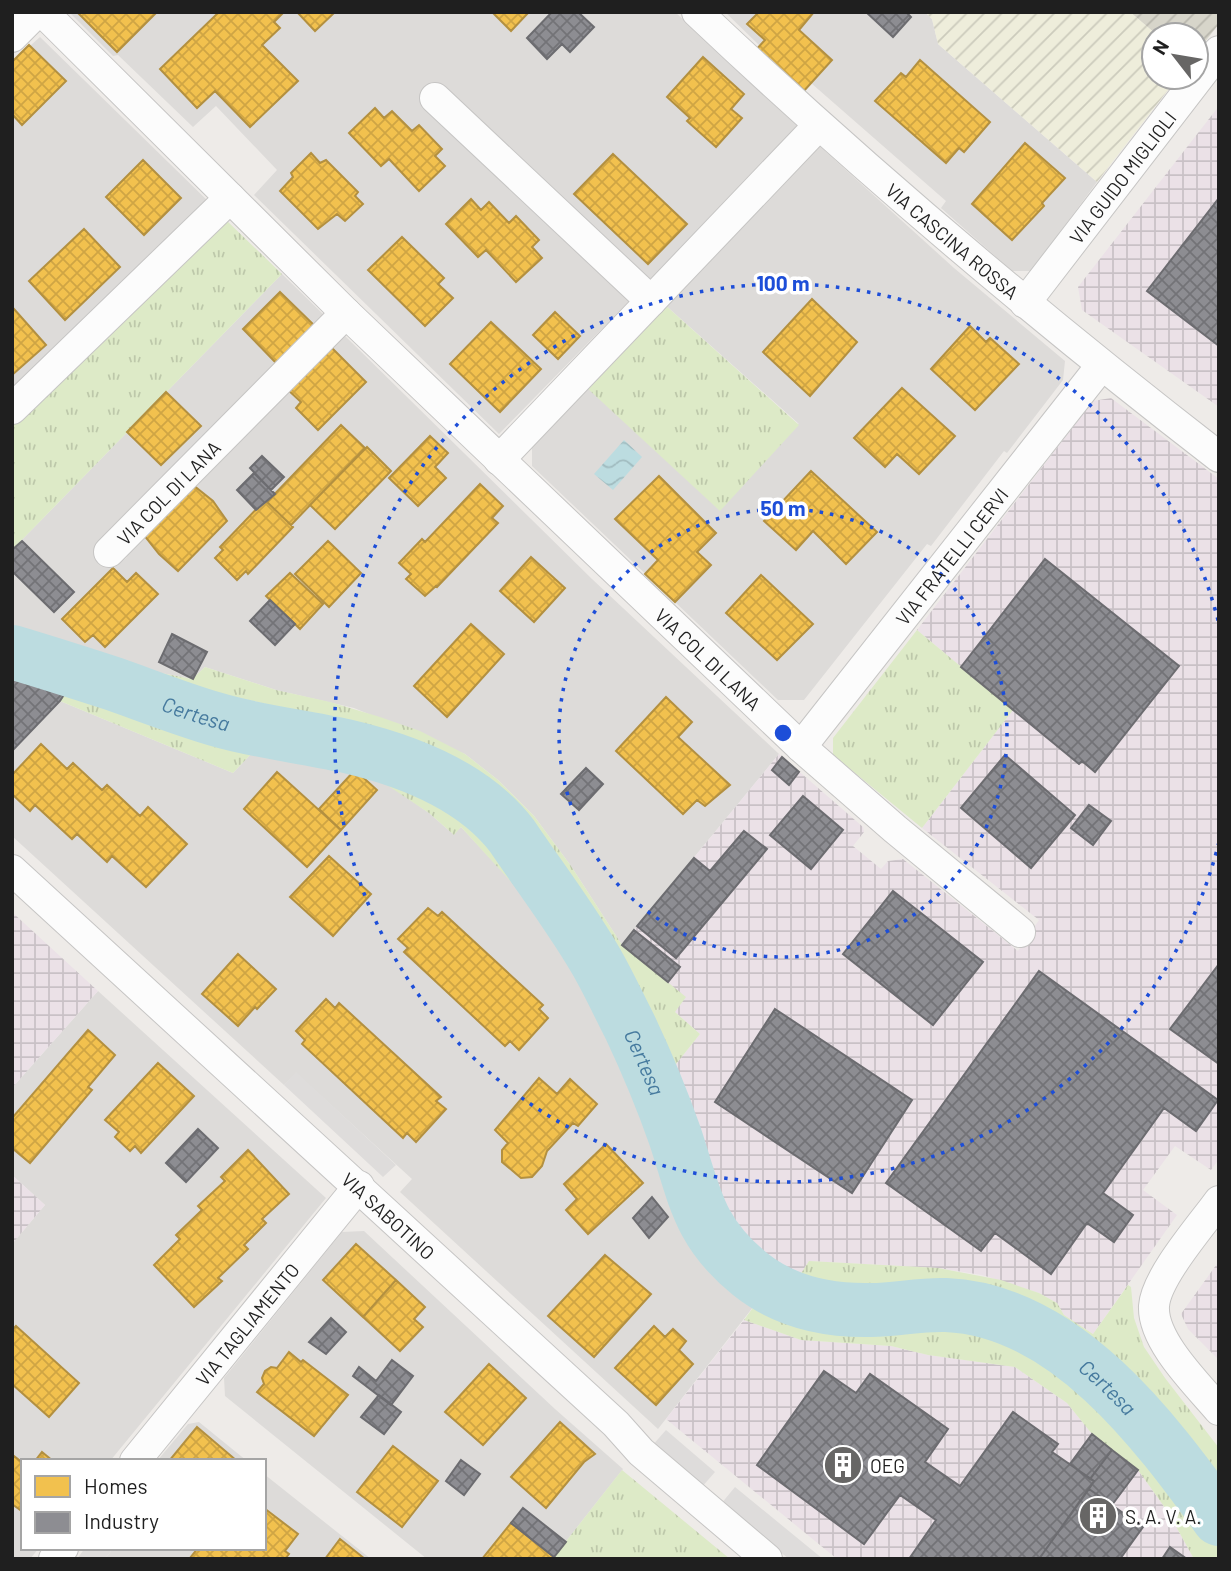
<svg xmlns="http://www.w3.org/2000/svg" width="1231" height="1571" font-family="Barlow,sans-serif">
	<defs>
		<pattern id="industrial-grid" width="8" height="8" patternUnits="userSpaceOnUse" patternTransform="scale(1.75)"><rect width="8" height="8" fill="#ebe1e7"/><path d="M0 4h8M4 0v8" fill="none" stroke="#c9c1c6"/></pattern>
		<pattern id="construction-furrows" width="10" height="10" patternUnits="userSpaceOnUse" patternTransform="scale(1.75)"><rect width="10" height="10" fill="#d7d5ca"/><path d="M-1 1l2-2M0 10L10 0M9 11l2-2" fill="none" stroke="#b8b6ad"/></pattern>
		<pattern id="farmland-furrows" width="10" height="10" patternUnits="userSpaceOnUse" patternTransform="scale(1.75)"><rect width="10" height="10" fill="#eeeddb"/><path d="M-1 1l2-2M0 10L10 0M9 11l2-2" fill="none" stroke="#cccbbc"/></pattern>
		<pattern id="grass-tufts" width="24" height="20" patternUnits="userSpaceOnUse" patternTransform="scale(1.75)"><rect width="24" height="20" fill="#ddeac7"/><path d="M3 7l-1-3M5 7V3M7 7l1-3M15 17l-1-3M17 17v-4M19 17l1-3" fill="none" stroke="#bdc8aa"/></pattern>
		<pattern id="water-waves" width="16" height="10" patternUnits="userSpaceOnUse" patternTransform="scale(1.75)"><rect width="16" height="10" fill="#bcdce0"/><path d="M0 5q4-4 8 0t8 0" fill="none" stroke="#a1bcc0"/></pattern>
		<pattern id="homes-cross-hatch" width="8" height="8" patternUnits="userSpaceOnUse" patternTransform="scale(1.75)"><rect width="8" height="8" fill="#f2c14e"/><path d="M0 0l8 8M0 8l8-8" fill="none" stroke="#cfa544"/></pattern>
		<pattern id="industry-cross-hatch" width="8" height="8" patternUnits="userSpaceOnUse" patternTransform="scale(1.75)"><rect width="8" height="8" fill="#8d8d92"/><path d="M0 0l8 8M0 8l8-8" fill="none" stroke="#737377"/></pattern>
	</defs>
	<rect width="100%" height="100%" fill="#eeebe8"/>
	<path fill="#dddbd9" d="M 69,12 L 675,12 L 804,132 L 654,278 L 639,278 L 633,297 L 499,434 L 254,195 L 277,170 L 216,106 L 193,127 L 118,55 L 113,56 Z
		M 725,12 L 925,12 L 932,19 L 938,44 L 1097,182 L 1031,271 L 1012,271 L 941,208 L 946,201 L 811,83 L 755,51 L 759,45 Z
		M 40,37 L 211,204 L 12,396 L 12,62 Z
		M 815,142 L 954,268 L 1065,361 L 1063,380 L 1007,453 L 1004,451 L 931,546 L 927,544 L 804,700 L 778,700 L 532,466 L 532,447 L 587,388 L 799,424 L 664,304 Z
		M 282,274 L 325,316 L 112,539 L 95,549 L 114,568 L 126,558 L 142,533 L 188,481 L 196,486 L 344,335 L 592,579 L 779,754 L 622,945 L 571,866 L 534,816 L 498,780 L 465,754 L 354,708 L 276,690 L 205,667 L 192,679 L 104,662 L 25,642 L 12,628 L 12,550 Z
		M 60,701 L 233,773 L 254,751 L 316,755 L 360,768 L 363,765 L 391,776 L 385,782 L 429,813 L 453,834 L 461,827 L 533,904 L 544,918 L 612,1041 L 675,1199 L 690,1232 L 711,1261 L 757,1302 L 658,1429 L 400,1192 L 412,1179 L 296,1073 L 284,1085 L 12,836 L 12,751 Z
		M 98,991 L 326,1198 L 110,1461 L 23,1461 L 23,1548 L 39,1548 L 30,1559 L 12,1559 L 12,1244 L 45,1205 L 12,1175 L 12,1088 Z
		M 364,1231 L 555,1409 L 623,1469 L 552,1559 L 427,1559 L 225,1396 L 224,1378 L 342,1232 Z
		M 199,1422 L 247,1461 L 157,1461 L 188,1424 Z
		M 264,1474 L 371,1559 L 105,1559 L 112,1550 L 110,1548 L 264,1548 Z"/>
	<path fill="url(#industrial-grid)" d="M 1219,106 L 1219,407 L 1082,310 L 1078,287 Z
		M 1111,398 L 1219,479 L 1219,1159 L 1211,1170 L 1175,1146 L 1143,1190 L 1177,1215 L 1093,1334 L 1064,1315 L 1057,1303 L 1039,1293 L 982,1275 L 938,1268 L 809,1261 L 800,1275 L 778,1269 L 766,1261 L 738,1234 L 719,1206 L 701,1168 L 668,1074 L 700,1034 L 674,1011 L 622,945 L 779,754 L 863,827 L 864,832 L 853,846 L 881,869 L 888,861 L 903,859 L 1018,951 L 1039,920 L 922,828 L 1013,710 L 917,630 L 1093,401 Z
		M 12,912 L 98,991 L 12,1088 Z
		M 12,1175 L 45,1205 L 12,1244 Z
		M 1219,1261 L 1219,1360 L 1188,1329 L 1181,1314 Z
		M 744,1320 L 801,1340 L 891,1346 L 928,1355 L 1015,1367 L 1067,1403 L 1092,1434 L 1138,1470 L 1168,1512 L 1194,1559 L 837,1559 L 666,1419 Z"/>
	<path fill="url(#construction-furrows)" d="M 1130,12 L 1219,12 L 1219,24 L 1196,53 L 1196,35 L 1157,35 Z"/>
	<path fill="url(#farmland-furrows)" d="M 925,12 L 1130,12 L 1157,35 L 1154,35 L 1154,77 L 1178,77 L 1097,182 L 938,44 L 932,19 Z"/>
	<path fill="url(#grass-tufts)" d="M 225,219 L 282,274 L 12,550 L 12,418 Z
		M 664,304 L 799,425 L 720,511 L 587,388 Z
		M 917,630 L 1013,710 L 922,828 L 833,755 L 833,738 Z
		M 104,662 L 192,679 L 205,667 L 276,690 L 330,702 L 380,717 L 420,731 L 465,754 L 498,780 L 534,816 L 571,866 L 622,945 L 686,997 L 675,1012 L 700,1034 L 668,1074 L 645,1016 L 620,970 L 517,820 L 505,807 L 483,789 L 435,759 L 377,734 L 318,716 L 188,686 Z
		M 12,667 L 200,736 L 254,751 L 233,773 L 60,701 L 12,673 Z
		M 391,776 L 455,805 L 477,820 L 498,856 L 536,903 L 544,918 L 461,827 L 454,835 L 429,813 L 384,783 Z
		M 809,1261 L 938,1268 L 1001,1280 L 1039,1293 L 1057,1303 L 1064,1315 L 1093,1334 L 1128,1285 L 1131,1287 L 1134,1318 L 1144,1347 L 1165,1378 L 1219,1448 L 1219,1494 L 1162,1425 L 1112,1373 L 1083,1347 L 1032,1311 L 1000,1297 L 943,1285 L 914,1285 L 889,1293 L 849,1294 L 825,1290 L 778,1269 L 800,1275 Z
		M 757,1302 C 793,1318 832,1324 871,1321 C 894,1319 916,1313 939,1314 C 965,1315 993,1321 1016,1333 C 1053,1351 1082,1381 1110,1410 C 1148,1450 1184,1491 1217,1535 L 1219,1538 L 1219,1559 L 1194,1559 L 1168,1512 L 1138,1470 L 1092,1434 L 1067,1403 L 1015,1367 L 928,1355 L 891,1346 L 801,1340 L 744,1320 Z
		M 622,1470 L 730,1559 L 552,1559 Z"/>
	<path fill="#dedcdb" d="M 296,1072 L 396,1165 L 383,1177 L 284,1085 Z
		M 666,1430 L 715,1472 L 701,1488 L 651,1447 Z
		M 735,1487 L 823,1559 L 789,1559 L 721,1504 Z
		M 85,1548 L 110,1548 L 112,1550 L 105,1559 L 77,1559 Z"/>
	<path fill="url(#water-waves)" d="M 624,440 L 642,457 L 613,490 L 594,474 Z"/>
	<path fill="url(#homes-cross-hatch)" stroke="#b39040" stroke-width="2" d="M 77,12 L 153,12 L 155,14 L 117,52 Z
		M 219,12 L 284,12 L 274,22 L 280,28 L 262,45 L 298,81 L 250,127 L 215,91 L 197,108 L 160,69 Z
		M 297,12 L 335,12 L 315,31 Z
		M 492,12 L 529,12 L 511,31 Z
		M 759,12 L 814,12 L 799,30 L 832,60 L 802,93 L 755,51 L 765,40 L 747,24 Z
		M 29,45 L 66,81 L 22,125 L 12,114 L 12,62 Z
		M 703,57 L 744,94 L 731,109 L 742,118 L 716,147 L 687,121 L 690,118 L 667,97 Z
		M 920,60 L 990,122 L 964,152 L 959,148 L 946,163 L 875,101 L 901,73 L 906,77 Z
		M 375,108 L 384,118 L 392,111 L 412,131 L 419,125 L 442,149 L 435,156 L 445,166 L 419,191 L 389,159 L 381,166 L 349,133 Z
		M 1025,143 L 1065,178 L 1042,203 L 1044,206 L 1012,240 L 972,204 Z
		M 311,153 L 320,163 L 326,160 L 358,192 L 355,196 L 363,204 L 345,221 L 337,214 L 318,229 L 280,191 L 293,177 L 291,173 Z
		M 613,154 L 687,224 L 648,264 L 574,194 Z
		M 143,160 L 181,198 L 144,235 L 106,197 Z
		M 471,199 L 481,210 L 489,202 L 509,223 L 516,216 L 539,240 L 532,247 L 542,258 L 516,282 L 486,250 L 478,257 L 446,224 Z
		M 84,229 L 120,267 L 65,320 L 29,281 Z
		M 402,237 L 444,278 L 438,284 L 453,298 L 425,326 L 368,270 Z
		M 280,292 L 317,328 L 279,366 L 243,329 Z
		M 812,299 L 857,342 L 810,396 L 763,352 Z
		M 14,309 L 46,345 L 12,375 L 12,311 Z
		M 555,312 L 580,336 L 558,359 L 533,335 Z
		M 491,322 L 541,369 L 500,412 L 450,364 Z
		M 970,326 L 986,342 L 990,338 L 1019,364 L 975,410 L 931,369 Z
		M 330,346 L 366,382 L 318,430 L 296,408 L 301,402 L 287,389 Z
		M 902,388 L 955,436 L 919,474 L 897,454 L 885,467 L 854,438 Z
		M 166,392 L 201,426 L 161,465 L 127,432 Z
		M 341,425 L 365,448 L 291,525 L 267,502 Z
		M 430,436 L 448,453 L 435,467 L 446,478 L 418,506 L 389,478 Z
		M 367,447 L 391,471 L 335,529 L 310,505 Z
		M 811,471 L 877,532 L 846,564 L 813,531 L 796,550 L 764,521 Z
		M 659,476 L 716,533 L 697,552 L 711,565 L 675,602 L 645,574 L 658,560 L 615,519 Z
		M 188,481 L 213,501 L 227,521 L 178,571 L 159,554 L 140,530 Z
		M 480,484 L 503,506 L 492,518 L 498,523 L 437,587 L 436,586 L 425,596 L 406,579 L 411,574 L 399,563 L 422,539 L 425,542 Z
		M 265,500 L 293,527 L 248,574 L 246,571 L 237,580 L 215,558 L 223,550 L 220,547 Z
		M 328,541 L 361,573 L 329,607 L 295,574 Z
		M 531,557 L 565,588 L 534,622 L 500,591 Z
		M 113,568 L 127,582 L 136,573 L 158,594 L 105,647 L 93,635 L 85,642 L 62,619 Z
		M 290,573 L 323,604 L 300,629 L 266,596 Z
		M 761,575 L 813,624 L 777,660 L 726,613 Z
		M 471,624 L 504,654 L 447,717 L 414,686 Z
		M 666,697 L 692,722 L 678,737 L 730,785 L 705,806 L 697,800 L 683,814 L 616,751 Z
		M 41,744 L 67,769 L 73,763 L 102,790 L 107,785 L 140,816 L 148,807 L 187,844 L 146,887 L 112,856 L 107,862 L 77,834 L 72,839 L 35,805 L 30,811 L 12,794 L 12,775 Z
		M 355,770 L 377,790 L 341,830 L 319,809 Z
		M 277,772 L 341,830 L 307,867 L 244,809 Z
		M 329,856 L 371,894 L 333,936 L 290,897 Z
		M 428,908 L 438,916 L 442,912 L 543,1005 L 539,1009 L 548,1018 L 519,1050 L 510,1041 L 505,1046 L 404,952 L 408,948 L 398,939 Z
		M 238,954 L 276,989 L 257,1009 L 255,1007 L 238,1026 L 202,994 Z
		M 326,999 L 335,1008 L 339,1003 L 441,1097 L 436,1101 L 446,1109 L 416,1142 L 407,1133 L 403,1138 L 302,1044 L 305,1040 L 296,1031 Z
		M 88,1030 L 115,1055 L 88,1087 L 92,1090 L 30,1163 L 12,1148 L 12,1118 Z
		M 158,1063 L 194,1096 L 141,1153 L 135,1146 L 130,1151 L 115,1137 L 119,1132 L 105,1120 Z
		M 539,1078 L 557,1094 L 570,1079 L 597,1104 L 578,1126 L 573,1123 L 547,1151 L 542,1166 L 532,1177 L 521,1178 L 502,1162 L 502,1150 L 508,1143 L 495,1130 Z
		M 606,1144 L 643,1183 L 588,1234 L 566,1210 L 577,1199 L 564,1184 Z
		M 248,1150 L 289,1194 L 262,1219 L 266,1223 L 244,1245 L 248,1249 L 218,1278 L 222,1281 L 194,1307 L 154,1265 L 180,1239 L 176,1235 L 202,1210 L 198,1206 L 225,1181 L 221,1177 Z
		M 356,1244 L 396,1280 L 363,1317 L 323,1280 Z
		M 605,1255 L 651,1294 L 594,1357 L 548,1316 Z
		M 396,1280 L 425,1307 L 414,1319 L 423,1327 L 400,1351 L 363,1317 Z
		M 16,1326 L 79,1383 L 49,1417 L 12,1384 L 12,1330 Z
		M 654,1326 L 665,1337 L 673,1329 L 686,1341 L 679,1350 L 693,1364 L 656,1405 L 615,1368 Z
		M 289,1352 L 301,1362 L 303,1360 L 348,1395 L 314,1436 L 257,1392 L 264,1384 L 262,1378 L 265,1371 L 271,1367 L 277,1368 Z
		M 489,1364 L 526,1398 L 483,1445 L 445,1412 Z
		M 560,1422 L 595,1454 L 584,1462 L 546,1508 L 511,1477 Z
		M 197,1427 L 237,1461 L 169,1461 Z
		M 393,1446 L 438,1481 L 402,1527 L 357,1492 Z
		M 42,1452 L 53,1461 L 35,1461 Z
		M 14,1456 L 23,1463 L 23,1512 L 12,1504 L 12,1459 Z
		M 264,1508 L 298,1534 L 285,1551 L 289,1554 L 285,1559 L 190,1558 L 198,1548 L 264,1548 Z
		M 511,1523 L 554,1557 L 552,1559 L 482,1559 Z
		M 340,1539 L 365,1559 L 325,1559 Z"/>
	<path fill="url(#industry-cross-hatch)" stroke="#6c6c70" stroke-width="2" d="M 552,12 L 578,12 L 594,27 L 570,52 L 562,44 L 547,59 L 527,38 Z
		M 866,12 L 906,12 L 911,17 L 893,37 Z
		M 1219,198 L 1219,346 L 1147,291 Z
		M 262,456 L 284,477 L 271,490 L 250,468 Z
		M 254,473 L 275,494 L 256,510 L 237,490 Z
		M 22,541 L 74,592 L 54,612 L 12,571 L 12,550 Z
		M 1045,559 L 1179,666 L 1095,772 L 1082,761 L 1079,764 L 961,667 Z
		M 270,600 L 295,624 L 275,645 L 250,621 Z
		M 172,634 L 207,652 L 193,679 L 159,662 Z
		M 12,673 L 69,687 L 60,701 L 12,751 Z
		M 1005,755 L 1075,815 L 1031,868 L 961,808 Z
		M 782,757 L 799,772 L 789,785 L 772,770 Z
		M 586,768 L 603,784 L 579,810 L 561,794 Z
		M 803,796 L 843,830 L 811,869 L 770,835 Z
		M 1089,805 L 1111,821 L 1093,845 L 1071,828 Z
		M 744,831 L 767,849 L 676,958 L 637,926 L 694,858 L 710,871 Z
		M 893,891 L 983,962 L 933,1025 L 843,954 Z
		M 634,930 L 680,967 L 668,982 L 622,945 Z
		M 1219,964 L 1219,1064 L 1170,1029 Z
		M 1039,971 L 1218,1100 L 1196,1131 L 1164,1108 L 1103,1193 L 1133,1215 L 1114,1242 L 1087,1223 L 1051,1274 L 995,1233 L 981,1251 L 886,1183 Z
		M 775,1009 L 912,1100 L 852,1193 L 715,1102 Z
		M 198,1129 L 218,1148 L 186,1182 L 166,1163 Z
		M 652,1197 L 668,1217 L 649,1238 L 633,1218 Z
		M 331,1318 L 346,1332 L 326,1354 L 309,1342 Z
		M 392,1360 L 413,1376 L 391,1405 L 353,1376 L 359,1367 L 376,1381 Z
		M 824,1371 L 856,1393 L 870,1374 L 948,1429 L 925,1462 L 960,1486 L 1013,1412 L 1058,1444 L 1052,1452 L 1094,1481 L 1039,1559 L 909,1559 L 936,1520 L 900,1495 L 864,1544 L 757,1465 Z
		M 379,1395 L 401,1412 L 384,1434 L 361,1417 Z
		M 1092,1434 L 1112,1450 L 1090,1479 L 1070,1464 Z
		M 1112,1450 L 1138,1470 L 1112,1505 L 1089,1489 L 1094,1481 L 1090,1479 Z
		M 461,1460 L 480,1474 L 464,1495 L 446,1481 Z
		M 1089,1489 L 1143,1527 L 1120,1559 L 1039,1559 Z
		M 523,1508 L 566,1542 L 554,1557 L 511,1523 Z
		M 1170,1547 L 1187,1559 L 1162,1559 Z"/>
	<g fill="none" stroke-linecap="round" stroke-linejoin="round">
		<path stroke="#bcdce0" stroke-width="54" id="s1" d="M 12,652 C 46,662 80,673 114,684 C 148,696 181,709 215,719 C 258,732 302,736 346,746 C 406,760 474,786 512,836 C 539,876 568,914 593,956 C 607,979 618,1004 630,1027 C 647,1063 662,1099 675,1136 C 695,1196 698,1232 750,1274 C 785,1302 828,1311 871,1310 C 896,1310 920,1304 946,1305 C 1066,1310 1155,1431 1219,1519"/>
		<g stroke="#c6c5c4" stroke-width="32">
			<g id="minor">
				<path id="s2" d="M 43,12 L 346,313 L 801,747 L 895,829 L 1020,932"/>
				<path id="s3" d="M 697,12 C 863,169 1038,317 1219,457"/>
				<path d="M 12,37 L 37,12"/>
				<path d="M 435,98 L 651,301"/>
				<path id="s4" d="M 1025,303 L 1219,51"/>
				<path d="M 12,409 L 230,198"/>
				<path d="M 499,460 L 819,125"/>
				<path id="s5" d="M 109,552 L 346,313"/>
				<path id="s6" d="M 801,747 L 1101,366"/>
				<path id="s7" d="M 12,870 L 616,1424 L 641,1452 L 767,1559"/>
				<path d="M 1219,1201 C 1201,1226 1156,1277 1154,1306 C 1152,1341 1198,1385 1219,1410"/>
				<path id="s8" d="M 135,1461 L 359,1186"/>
				<path d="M 54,1559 L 63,1548"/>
			</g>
		</g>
		<use href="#minor" stroke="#fcfcfc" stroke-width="30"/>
	</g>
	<g fill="none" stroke="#1d4ed8" stroke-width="3.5" stroke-dasharray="3.5 7">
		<circle cx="783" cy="733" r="224"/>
		<path d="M1219 842A449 449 0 1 1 1219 624"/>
	</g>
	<defs>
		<g id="building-disc" transform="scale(2.0125)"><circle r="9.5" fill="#676665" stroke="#fff"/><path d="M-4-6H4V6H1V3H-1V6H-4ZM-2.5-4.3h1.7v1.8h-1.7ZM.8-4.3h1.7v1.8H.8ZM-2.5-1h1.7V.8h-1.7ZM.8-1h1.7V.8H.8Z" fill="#fff"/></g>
	</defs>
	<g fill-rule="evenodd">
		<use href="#building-disc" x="843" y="1465"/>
		<use href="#building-disc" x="1098" y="1516"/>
	</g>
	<g text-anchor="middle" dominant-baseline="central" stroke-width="7" stroke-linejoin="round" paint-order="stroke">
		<g font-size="19" fill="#1f1f1f" stroke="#fff">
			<text stroke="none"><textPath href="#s4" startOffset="159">VIA GUIDO MIGLIOLI</textPath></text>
			<text stroke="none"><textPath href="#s3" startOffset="343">VIA CASCINA ROSSA</textPath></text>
			<text stroke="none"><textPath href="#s5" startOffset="84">VIA COL DI LANA</textPath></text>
			<text stroke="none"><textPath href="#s6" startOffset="243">VIA FRATELLI CERVI</textPath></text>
			<text stroke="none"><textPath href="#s2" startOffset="928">VIA COL DI LANA</textPath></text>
			<text stroke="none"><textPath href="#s7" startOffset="511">VIA SABOTINO</textPath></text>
			<text stroke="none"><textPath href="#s8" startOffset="177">VIA TAGLIAMENTO</textPath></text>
		</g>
		<g font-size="19" fill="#1f1f1f" stroke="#fff" text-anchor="start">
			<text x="870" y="1465">OEG</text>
			<text x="1125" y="1516">S. A. V. A.</text>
		</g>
		<g font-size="21" font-style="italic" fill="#467a9e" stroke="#fff">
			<text stroke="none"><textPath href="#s1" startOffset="194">Certesa</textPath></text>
			<text stroke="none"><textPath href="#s1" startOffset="803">Certesa</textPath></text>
			<text stroke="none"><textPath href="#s1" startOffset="1433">Certesa</textPath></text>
		</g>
	</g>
	<circle cx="783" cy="733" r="10" fill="#1d4ed8" stroke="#fff" stroke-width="3.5"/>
	<g font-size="21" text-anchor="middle" font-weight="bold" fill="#1d4ed8" stroke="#fff" stroke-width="7" stroke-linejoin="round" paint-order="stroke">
		<text x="783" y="291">100 m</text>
		<text x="783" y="516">50 m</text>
	</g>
	<rect width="1231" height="1571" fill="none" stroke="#1f1f1f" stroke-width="28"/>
	<rect x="21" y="1459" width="245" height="91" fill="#ffffff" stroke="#a5a5a5" stroke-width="2"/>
	<rect x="35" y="1476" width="35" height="21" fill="#f2c14e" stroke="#a5a5a5" stroke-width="2"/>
	<text x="84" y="1494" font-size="21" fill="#1f1f1f">Homes</text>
	<rect x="35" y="1512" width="35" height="21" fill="#8d8d92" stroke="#a5a5a5" stroke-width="2"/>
	<text x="84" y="1529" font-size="21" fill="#1f1f1f">Industry</text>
	<g transform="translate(1175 56) rotate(301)"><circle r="33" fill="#ffffff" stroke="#a5a5a5" stroke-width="2"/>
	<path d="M0-5L12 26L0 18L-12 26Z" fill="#676665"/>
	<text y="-10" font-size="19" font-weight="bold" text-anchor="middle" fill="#1f1f1f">N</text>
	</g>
</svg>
